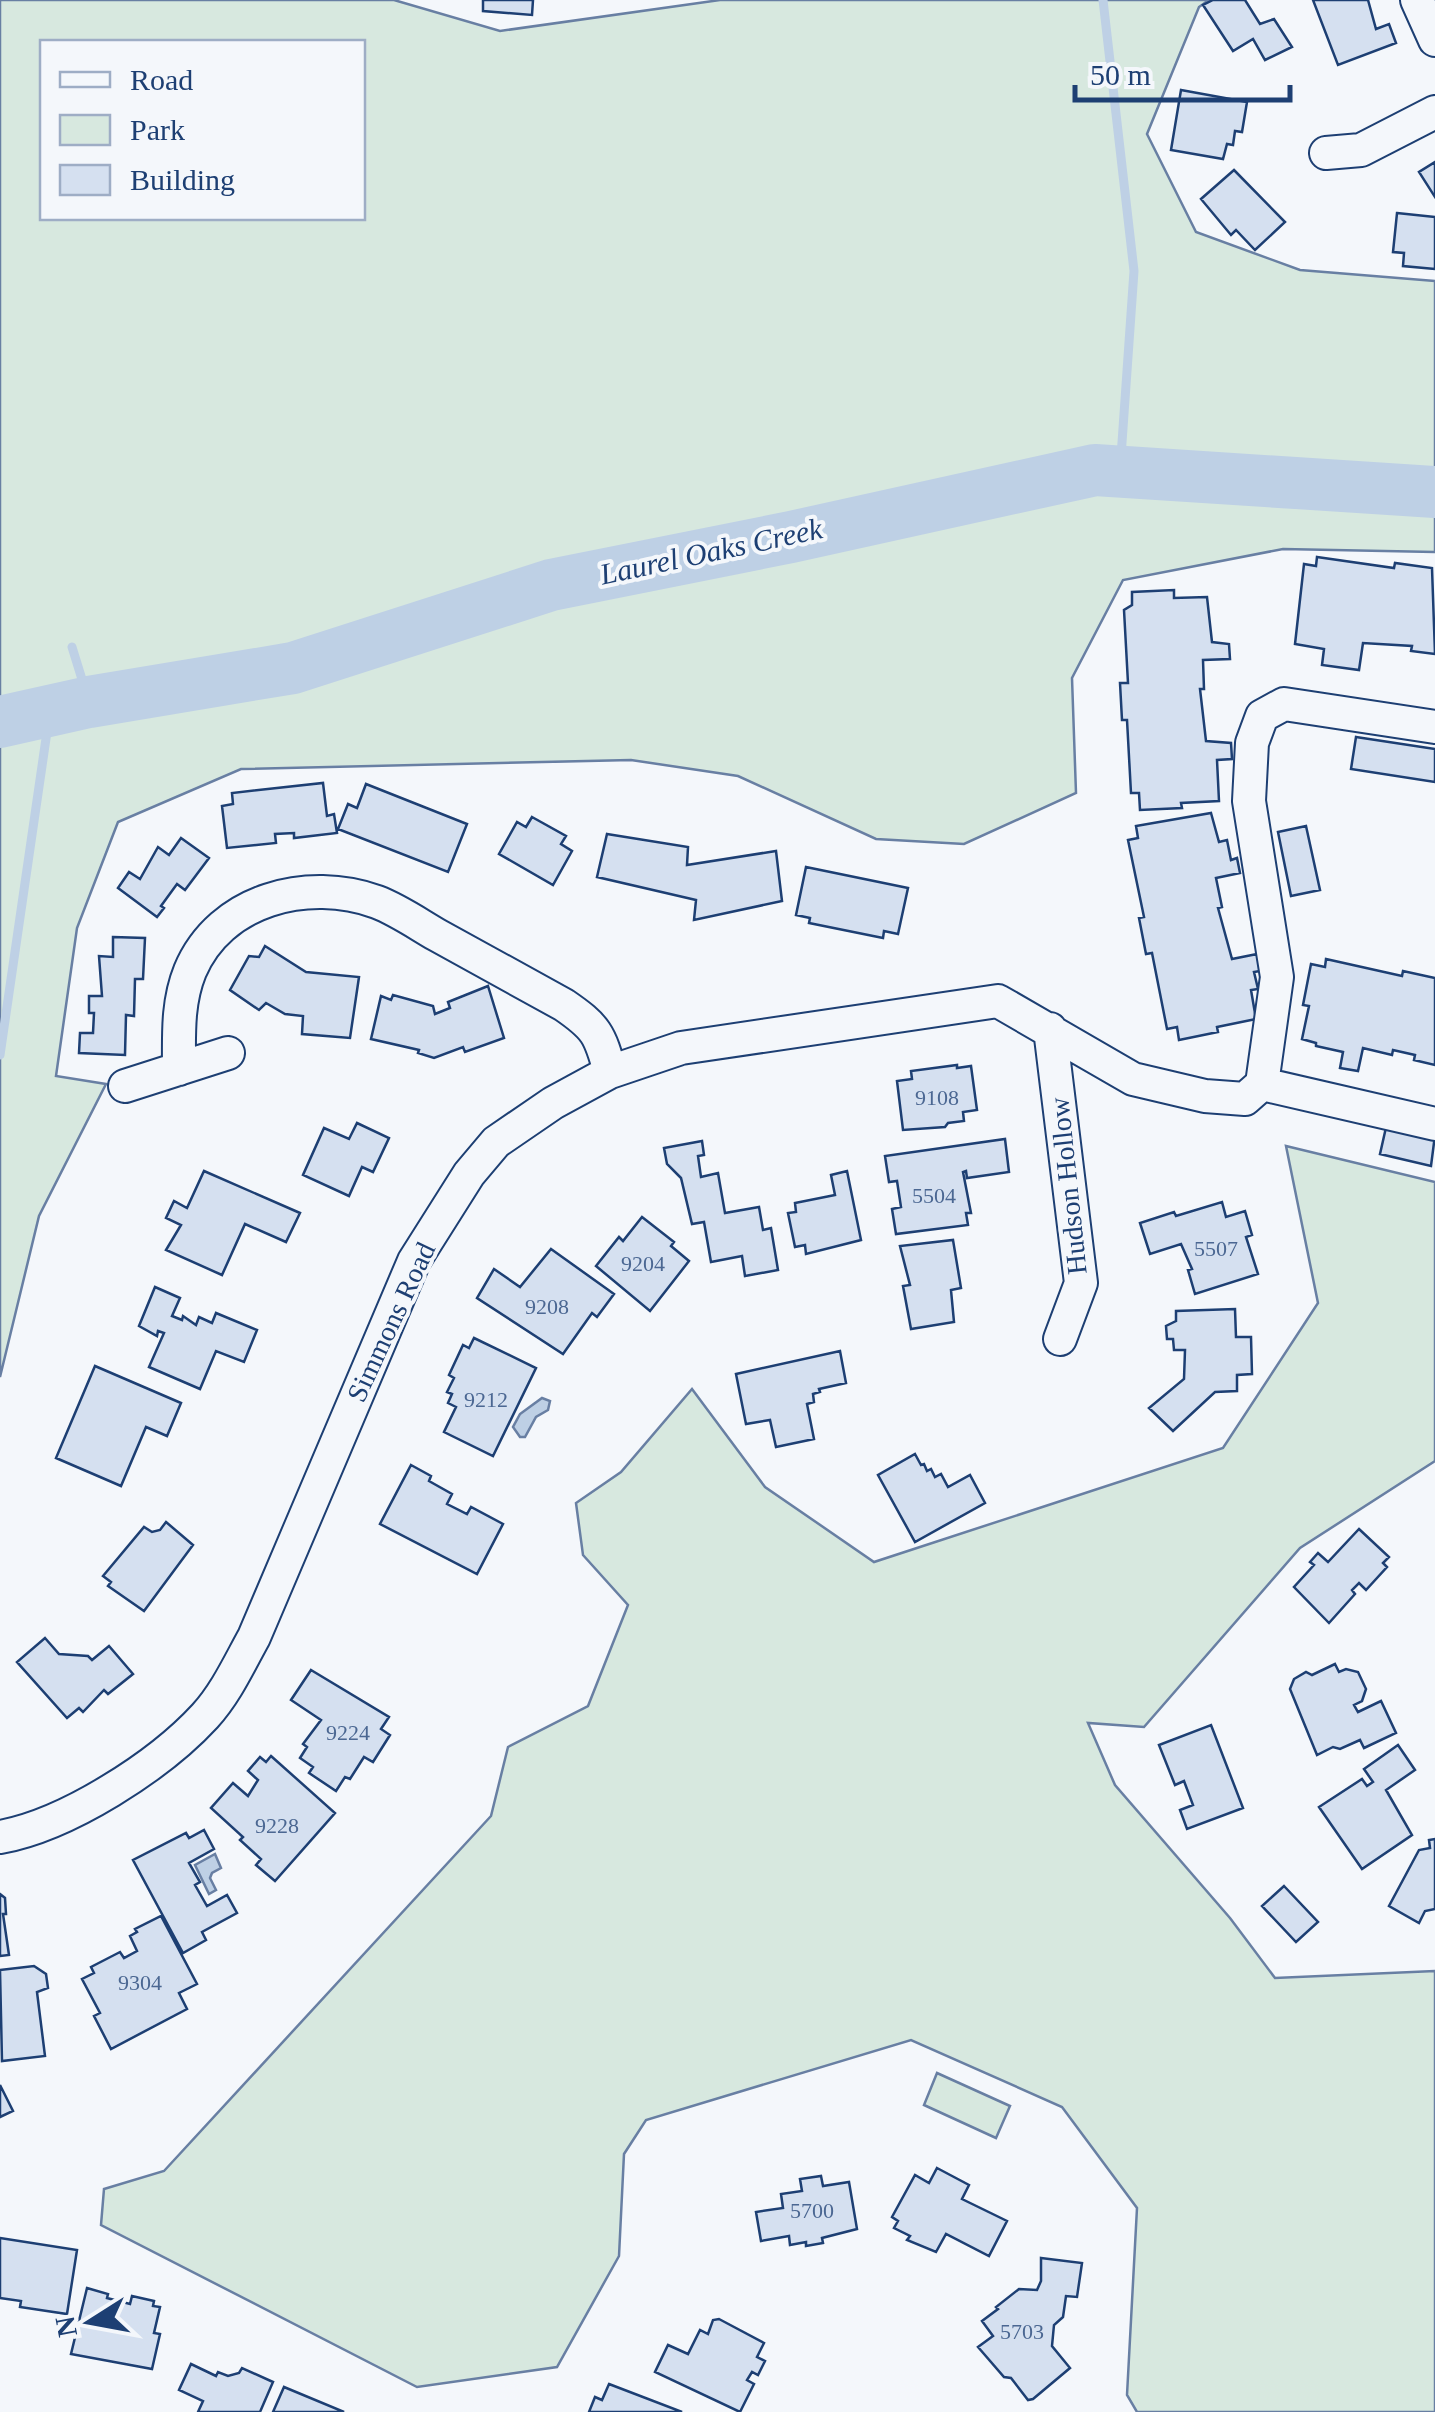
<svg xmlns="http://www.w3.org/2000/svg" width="1435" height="2412" font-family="'Times New Roman',serif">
	<rect width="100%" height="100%" fill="#f4f7fb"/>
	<path fill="#d7e8df" stroke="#687fa3" stroke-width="2.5" fill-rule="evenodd" d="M 0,0 L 394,0 L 500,31 L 720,0 L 1209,0 L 1199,7 L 1147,134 L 1196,232 L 1300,270 L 1435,281 L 1435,552 L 1283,549 L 1123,580 L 1072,678 L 1076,793 L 964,844 L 876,839 L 738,776 L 631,760 L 241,769 L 118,822 L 77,928 L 56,1076 L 106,1084 L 39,1216 L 0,1377 ZM 42,42 L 362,42 L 362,218 L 42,218 Z
		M 1286,1146 L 1435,1182 L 1435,1461 L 1300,1548 L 1144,1727 L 1088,1723 L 1115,1785 L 1230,1918 L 1275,1978 L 1435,1971 L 1435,2412 L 1137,2412 L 1127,2395 L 1137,2208 L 1062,2107 L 911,2040 L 646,2120 L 624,2154 L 619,2256 L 557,2367 L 417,2387 L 101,2225 L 104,2189 L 164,2171 L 491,1816 L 508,1747 L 588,1706 L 628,1605 L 583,1555 L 576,1503 L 621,1472 L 692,1389 L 765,1487 L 874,1562 L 1223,1448 L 1318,1303 Z
		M 937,2073 L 1010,2106 L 996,2138 L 924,2105 Z"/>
	<path fill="#bed0e5" stroke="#687fa3" stroke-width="2.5" d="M 542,1398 L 550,1401 L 548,1410 L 536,1417 L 525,1437 L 520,1437 L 513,1427 L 520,1414 Z
		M 215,1854 L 221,1868 L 212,1873 L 210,1878 L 216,1890 L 209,1894 L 195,1865 Z"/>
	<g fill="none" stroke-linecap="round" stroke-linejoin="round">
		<path stroke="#bed0e5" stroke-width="9" d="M 1103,0 L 1134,271 L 1120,471
			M 72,647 L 89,702
			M 0,1055 L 50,711"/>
		<path stroke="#bed0e5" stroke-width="52" d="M 0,722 L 89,702 L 293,668 L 551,585 L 791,537 L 1095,470 L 1435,492"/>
	</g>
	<path fill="#d5e0f0" stroke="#1d3f73" stroke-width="2.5" d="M 483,0 L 533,0 L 532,15 L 483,11 Z
		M 1213,0 L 1245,0 L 1260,24 L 1274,19 L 1292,47 L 1265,60 L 1253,39 L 1233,51 L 1203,5 Z
		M 1313,0 L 1368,0 L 1376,29 L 1389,24 L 1396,43 L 1338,65 Z
		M 1181,90 L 1247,102 L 1242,132 L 1235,131 L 1233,145 L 1227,144 L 1223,159 L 1171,150 Z
		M 1435,162 L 1435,197 L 1419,172 Z
		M 1234,170 L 1285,222 L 1255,250 L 1236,230 L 1231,235 L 1201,199 Z
		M 1397,213 L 1435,217 L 1435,269 L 1403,266 L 1404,253 L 1393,252 Z
		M 1317,557 L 1394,568 L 1395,563 L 1432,568 L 1435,654 L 1411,651 L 1412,646 L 1363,643 L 1359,670 L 1322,665 L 1324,649 L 1295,644 L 1304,564 L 1316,566 Z
		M 1174,590 L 1174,598 L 1207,597 L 1212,642 L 1229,644 L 1230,659 L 1203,660 L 1204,689 L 1200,689 L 1206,741 L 1231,743 L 1232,759 L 1217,760 L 1219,801 L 1181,803 L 1182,808 L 1140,810 L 1139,793 L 1131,793 L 1127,720 L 1122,720 L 1120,683 L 1128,683 L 1124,610 L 1132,605 L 1132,592 Z
		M 1356,737 L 1435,749 L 1435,782 L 1351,769 Z
		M 323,783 L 327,816 L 334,814 L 337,833 L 294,838 L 294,833 L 275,834 L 276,843 L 227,848 L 222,806 L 233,804 L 232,793 Z
		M 366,784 L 467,824 L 448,872 L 338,829 L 348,804 L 357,808 Z
		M 1211,813 L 1219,842 L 1227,840 L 1231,860 L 1237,858 L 1240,873 L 1216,878 L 1222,907 L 1218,908 L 1232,959 L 1257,954 L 1260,971 L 1254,972 L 1258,989 L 1251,990 L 1256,1019 L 1217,1027 L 1218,1032 L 1179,1040 L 1177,1027 L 1167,1029 L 1152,953 L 1146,954 L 1139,918 L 1144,917 L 1128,840 L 1138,838 L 1136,826 Z
		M 532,817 L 566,836 L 561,844 L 572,851 L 553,885 L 499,854 L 517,822 L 526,827 Z
		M 1306,826 L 1320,890 L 1291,896 L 1278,832 Z
		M 607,834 L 688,847 L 687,865 L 776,851 L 782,901 L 694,920 L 696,900 L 597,877 Z
		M 181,838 L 209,858 L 185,890 L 177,884 L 161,906 L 164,908 L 157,917 L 118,888 L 129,872 L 140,879 L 158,847 L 169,855 Z
		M 806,867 L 908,888 L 898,934 L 884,931 L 883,938 L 809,923 L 810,918 L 796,915 Z
		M 113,937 L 145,938 L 143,979 L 135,979 L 134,1016 L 126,1015 L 125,1055 L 79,1053 L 80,1033 L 93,1033 L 94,1013 L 89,1013 L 89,996 L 102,996 L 99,956 L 113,957 Z
		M 265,946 L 306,972 L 359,977 L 350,1038 L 302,1034 L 303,1016 L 285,1014 L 266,1003 L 259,1010 L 230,990 L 249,956 L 259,957 Z
		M 1326,959 L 1402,976 L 1403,971 L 1435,978 L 1435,1065 L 1414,1060 L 1415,1055 L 1393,1050 L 1392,1055 L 1363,1048 L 1358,1071 L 1340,1068 L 1343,1052 L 1316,1046 L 1316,1043 L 1302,1039 L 1309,1006 L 1303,1005 L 1311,964 L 1325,967 Z
		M 488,986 L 504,1038 L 465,1052 L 463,1047 L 434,1058 L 418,1053 L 419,1050 L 371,1039 L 381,996 L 391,1000 L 393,995 L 433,1006 L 435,1014 L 450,1008 L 448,1002 Z
		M 957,1065 L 957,1068 L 971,1066 L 977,1110 L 963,1112 L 964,1121 L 948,1123 L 945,1127 L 903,1130 L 897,1081 L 912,1079 L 911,1071 Z
		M 357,1123 L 389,1138 L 373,1172 L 362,1167 L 349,1196 L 303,1175 L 324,1128 L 349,1139 Z
		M 1387,1123 L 1435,1135 L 1431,1166 L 1380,1154 Z
		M 1005,1139 L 1009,1172 L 967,1178 L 966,1171 L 963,1172 L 971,1213 L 966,1213 L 968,1225 L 896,1234 L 892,1209 L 901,1207 L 897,1181 L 889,1182 L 885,1156 Z
		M 702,1141 L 704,1155 L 698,1156 L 701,1177 L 718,1173 L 725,1213 L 759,1207 L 763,1230 L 771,1228 L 778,1270 L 745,1276 L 742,1256 L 711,1262 L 704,1222 L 692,1224 L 681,1178 L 667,1164 L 664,1148 Z
		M 204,1171 L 300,1213 L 286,1242 L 245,1224 L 222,1275 L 166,1250 L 181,1225 L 166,1218 L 174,1201 L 187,1208 Z
		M 847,1171 L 861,1240 L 806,1254 L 805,1245 L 795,1247 L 788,1213 L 796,1212 L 795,1203 L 835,1195 L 831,1175 Z
		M 1222,1202 L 1226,1217 L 1245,1211 L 1252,1235 L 1246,1237 L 1258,1274 L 1195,1294 L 1188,1270 L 1192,1269 L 1181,1244 L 1150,1254 L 1140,1223 L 1174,1212 L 1176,1216 Z
		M 642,1217 L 674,1242 L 671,1246 L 689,1261 L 650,1311 L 596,1266 L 619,1237 L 623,1241 Z
		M 953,1240 L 961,1288 L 951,1290 L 954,1322 L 911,1329 L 903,1286 L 910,1285 L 900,1246 Z
		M 551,1249 L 614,1294 L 597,1317 L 592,1313 L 563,1354 L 477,1298 L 494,1269 L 520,1287 Z
		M 155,1287 L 180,1298 L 172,1316 L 182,1320 L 183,1316 L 196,1325 L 199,1317 L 212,1323 L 216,1313 L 257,1330 L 244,1362 L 216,1351 L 200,1389 L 149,1367 L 164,1333 L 158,1331 L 157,1336 L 139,1326 Z
		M 1235,1309 L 1236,1337 L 1251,1337 L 1252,1374 L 1237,1375 L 1237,1391 L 1215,1392 L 1173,1431 L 1149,1408 L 1184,1379 L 1185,1350 L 1174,1350 L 1173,1339 L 1167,1339 L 1166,1326 L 1176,1321 L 1176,1311 Z
		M 474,1338 L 536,1368 L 493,1456 L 444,1432 L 456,1407 L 448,1403 L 452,1394 L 447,1392 L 454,1378 L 449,1375 L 463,1345 L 469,1348 Z
		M 840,1351 L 846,1383 L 819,1389 L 820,1392 L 813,1394 L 814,1402 L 807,1404 L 814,1439 L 776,1447 L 770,1420 L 746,1424 L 736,1374 Z
		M 95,1366 L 181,1403 L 167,1436 L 146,1427 L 121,1486 L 56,1458 Z
		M 915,1454 L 921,1465 L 924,1464 L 927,1471 L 931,1469 L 935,1477 L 941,1474 L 948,1487 L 970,1475 L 985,1503 L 915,1542 L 878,1475 Z
		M 411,1465 L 431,1476 L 429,1481 L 452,1494 L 447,1504 L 467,1514 L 471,1507 L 503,1524 L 477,1574 L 380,1524 Z
		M 166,1522 L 193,1545 L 144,1611 L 108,1586 L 111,1582 L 103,1576 L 144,1527 L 152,1532 L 160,1530 Z
		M 1359,1529 L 1389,1557 L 1383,1563 L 1387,1567 L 1366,1590 L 1359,1583 L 1352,1590 L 1355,1594 L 1329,1623 L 1294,1587 L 1314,1565 L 1310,1562 L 1318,1553 L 1328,1562 Z
		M 45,1638 L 59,1654 L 88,1656 L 92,1660 L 109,1646 L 133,1674 L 108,1694 L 104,1690 L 83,1712 L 79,1708 L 67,1718 L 17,1662 Z
		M 1335,1664 L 1339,1672 L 1346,1669 L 1358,1672 L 1366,1689 L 1362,1701 L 1354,1705 L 1358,1712 L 1381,1701 L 1396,1733 L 1364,1748 L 1360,1740 L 1340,1749 L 1333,1747 L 1317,1755 L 1290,1689 L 1294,1679 L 1306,1672 L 1312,1675 Z
		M 311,1670 L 389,1717 L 381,1729 L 390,1735 L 373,1762 L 364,1757 L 350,1779 L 345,1777 L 336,1791 L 309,1773 L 313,1767 L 300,1758 L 307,1747 L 303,1744 L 321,1720 L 291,1700 Z
		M 1211,1725 L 1243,1808 L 1187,1829 L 1180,1810 L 1193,1805 L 1184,1781 L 1175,1785 L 1159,1745 Z
		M 1398,1745 L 1415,1770 L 1386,1790 L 1412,1835 L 1362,1869 L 1319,1807 L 1362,1779 L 1367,1786 L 1373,1782 L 1364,1769 Z
		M 271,1756 L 335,1813 L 275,1881 L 256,1865 L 261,1859 L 240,1840 L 243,1837 L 211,1808 L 233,1783 L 248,1796 L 258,1780 L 248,1771 L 260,1757 L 266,1762 Z
		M 204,1830 L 214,1849 L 189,1863 L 200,1882 L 195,1885 L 207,1906 L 227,1895 L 237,1913 L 202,1932 L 206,1940 L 183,1953 L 133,1860 L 186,1833 L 189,1838 Z
		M 1435,1839 L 1435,1909 L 1425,1911 L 1419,1923 L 1389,1906 L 1419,1850 L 1430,1848 L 1429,1840 Z
		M 1284,1886 L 1318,1922 L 1296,1942 L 1262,1906 Z
		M 0,1894 L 5,1898 L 6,1914 L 3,1914 L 9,1955 L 0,1956 Z
		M 161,1916 L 197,1984 L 179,1993 L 187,2009 L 111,2049 L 94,2016 L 100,2013 L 82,1979 L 94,1973 L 91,1967 L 120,1952 L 124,1958 L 137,1951 L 130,1936 L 137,1932 L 135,1929 Z
		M 34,1966 L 46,1974 L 48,1988 L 37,1992 L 45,2056 L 2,2061 L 0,1970 Z
		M 0,2085 L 13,2111 L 0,2117 Z
		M 937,2168 L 969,2185 L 962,2199 L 1007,2221 L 989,2256 L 946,2234 L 936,2252 L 907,2240 L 910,2236 L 894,2228 L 898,2221 L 892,2217 L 915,2175 L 929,2183 Z
		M 821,2176 L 823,2186 L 849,2182 L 857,2229 L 822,2238 L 823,2243 L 806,2246 L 806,2242 L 790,2245 L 789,2236 L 761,2241 L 756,2212 L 783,2208 L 781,2194 L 802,2191 L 800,2179 Z
		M 0,2238 L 77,2250 L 67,2314 L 20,2307 L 21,2301 L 0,2298 Z
		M 1041,2258 L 1082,2263 L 1077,2297 L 1066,2296 L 1063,2317 L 1054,2325 L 1052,2346 L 1070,2368 L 1033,2399 L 1028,2400 L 1011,2378 L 1004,2377 L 978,2347 L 993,2336 L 982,2321 L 998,2309 L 996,2307 L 1019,2289 L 1037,2290 L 1041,2281 Z
		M 87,2288 L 108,2294 L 107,2298 L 130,2304 L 132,2296 L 154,2301 L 153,2306 L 160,2307 L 154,2333 L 160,2334 L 152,2369 L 71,2354 Z
		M 719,2319 L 764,2343 L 757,2357 L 765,2361 L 758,2375 L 752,2372 L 747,2380 L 754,2384 L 740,2412 L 655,2372 L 668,2345 L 688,2354 L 700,2330 L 708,2334 L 713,2320 Z
		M 191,2364 L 216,2376 L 218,2372 L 228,2376 L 239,2373 L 242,2368 L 273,2382 L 260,2412 L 198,2412 L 203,2401 L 179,2390 Z
		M 609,2384 L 682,2412 L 589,2412 L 595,2397 L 602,2400 Z
		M 284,2387 L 344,2412 L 273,2412 Z"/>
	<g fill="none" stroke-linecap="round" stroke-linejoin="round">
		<g stroke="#1d3f73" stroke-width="36">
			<path id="minor" d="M 1417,0 L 1435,40
				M 1326,153 L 1361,150 L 1435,112
				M 1050,1029 L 1081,1283 L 1060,1339
				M 179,1069 C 179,1036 177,1003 190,971 C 220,899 308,877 377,902 C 398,910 418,924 437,935 C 479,958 521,981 564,1005 C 596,1027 600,1034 610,1072
				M 1262,1084 L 1435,1124
				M 125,1086 L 228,1053
				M 0,1837 C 67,1825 159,1766 205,1716 C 226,1693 239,1664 254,1637 L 414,1261 L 469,1174 L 496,1142 L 553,1103 L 610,1072 L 681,1048 L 998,1001 L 1133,1079 L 1205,1096 L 1245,1099 L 1262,1084 L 1277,977 L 1249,801 L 1252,743 L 1262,716 L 1284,704 L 1435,727"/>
		</g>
		<use href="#minor" stroke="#f4f7fb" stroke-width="32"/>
	</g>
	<g text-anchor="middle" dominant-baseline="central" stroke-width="8" stroke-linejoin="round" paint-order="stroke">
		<g font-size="22" fill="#4b6792">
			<text x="937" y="1097">9108</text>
			<text x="934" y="1195">5504</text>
			<text x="1216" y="1248">5507</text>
			<text x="643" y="1263">9204</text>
			<text x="547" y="1306">9208</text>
			<text x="486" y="1399">9212</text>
			<text x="348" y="1732">9224</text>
			<text x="277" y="1825">9228</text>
			<text x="140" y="1982">9304</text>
			<text x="812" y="2210">5700</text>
			<text x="1022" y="2331">5703</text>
		</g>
		<g font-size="28" fill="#1d3f73" stroke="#f4f7fb">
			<text transform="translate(1068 1186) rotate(-96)">Hudson Hollow</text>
			<text transform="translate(391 1322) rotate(-65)">Simmons Road</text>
		</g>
		<g font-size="30" font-style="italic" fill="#1d3f73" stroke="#f4f7fb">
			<text transform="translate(711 551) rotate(-12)">Laurel Oaks Creek</text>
		</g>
	</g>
	<rect x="40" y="40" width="325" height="180" fill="#f4f7fb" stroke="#9eadc5" stroke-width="2.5"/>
	<rect x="60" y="72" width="50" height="15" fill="#f4f7fb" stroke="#9eadc5" stroke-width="2.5"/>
	<text x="130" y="90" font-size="30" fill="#1d3f73">Road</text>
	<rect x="60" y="115" width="50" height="30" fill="#d7e8df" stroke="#9eadc5" stroke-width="2.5"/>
	<text x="130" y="140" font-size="30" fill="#1d3f73">Park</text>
	<rect x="60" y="165" width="50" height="30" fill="#d5e0f0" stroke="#9eadc5" stroke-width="2.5"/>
	<text x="130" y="190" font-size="30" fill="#1d3f73">Building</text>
	<g transform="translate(90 2322) rotate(259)" stroke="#f4f7fb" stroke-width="8" paint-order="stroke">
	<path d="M0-8L18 38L0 25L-18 38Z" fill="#1d3f73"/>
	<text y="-15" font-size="28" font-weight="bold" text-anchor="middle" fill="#1d3f73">N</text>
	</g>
	<path d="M1075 85v15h215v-15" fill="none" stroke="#1d3f73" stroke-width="5"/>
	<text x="1090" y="85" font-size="30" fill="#1d3f73" stroke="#f4f7fb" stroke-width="8" paint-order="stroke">50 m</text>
</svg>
